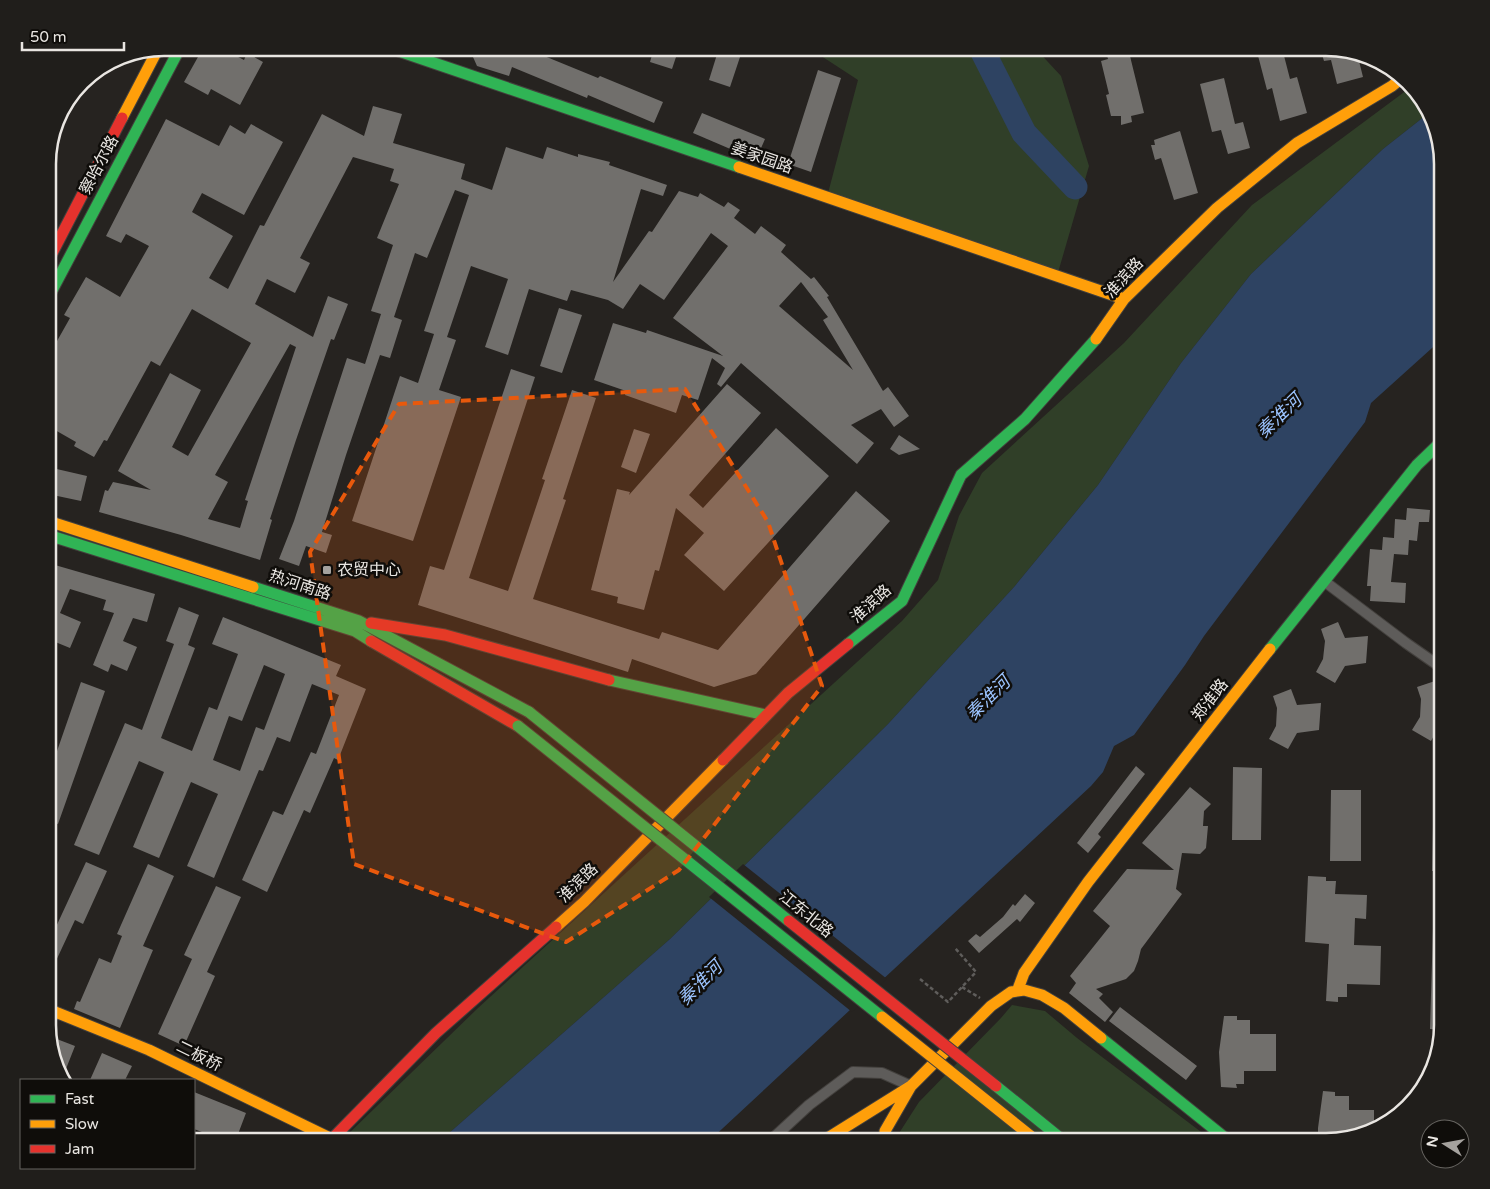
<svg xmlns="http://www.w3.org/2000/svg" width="1490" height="1189" font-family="'Varela Round','Noto Sans SC',sans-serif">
	<rect width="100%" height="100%" fill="#262320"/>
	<path fill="#303f28" d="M 809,48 L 1035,48 L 1061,76 L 1089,166 L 1057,276 L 827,197 L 858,80 Z
		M 1411,87 L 1430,112 L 1383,149 L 1251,274 L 1181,363 L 1098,485 L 1014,587 L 888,724 L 670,939 L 440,1141 L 341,1141 L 478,1008 L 902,621 L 938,580 L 959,516 L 982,473 L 1124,343 L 1252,205 Z
		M 1012,1005 L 1045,1011 L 1077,1038 L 1213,1141 L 894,1141 L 919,1102 L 1001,1018 Z"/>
	<path fill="#2e4362" d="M 1430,112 L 1442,164 L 1442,339 L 1371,403 L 1365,422 L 1204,636 L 1185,665 L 1134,735 L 1114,746 L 1103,772 L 1091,786 L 709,1141 L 440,1141 L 670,939 L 888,724 L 1014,587 L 1098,485 L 1181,363 L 1251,274 L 1383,149 Z"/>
	<path fill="#262320" d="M 743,864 L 887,979 L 852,1012 L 709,897 Z"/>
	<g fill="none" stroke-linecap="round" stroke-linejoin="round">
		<path stroke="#2e4362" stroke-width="25" d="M 981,48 L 1024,133 L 1075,187"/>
	</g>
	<path fill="#716f6c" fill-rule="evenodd" d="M 203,48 L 221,48 L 244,60 L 247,53 L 263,62 L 240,105 L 211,89 L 208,95 L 184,82 Z
		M 469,48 L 516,48 L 531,52 L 532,51 L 598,78 L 600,76 L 663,102 L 654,123 L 588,95 L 587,98 L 512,67 L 509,76 L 477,66 Z
		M 654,48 L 679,48 L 672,69 L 650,62 Z
		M 719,48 L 743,48 L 730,87 L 709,80 Z
		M 1105,48 L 1128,48 L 1144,113 L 1131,116 L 1132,122 L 1121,125 L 1121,116 L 1111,116 L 1106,95 L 1109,94 L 1101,61 L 1108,59 Z
		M 1256,48 L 1282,48 L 1290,79 L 1297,77 L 1307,113 L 1280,121 L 1272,88 L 1267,90 Z
		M 1320,48 L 1357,53 L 1363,77 L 1337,84 L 1331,60 L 1324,61 Z
		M 818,70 L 841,78 L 811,172 L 788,164 Z
		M 1224,78 L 1235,124 L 1243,122 L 1250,148 L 1228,154 L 1221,130 L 1212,132 L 1200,84 Z
		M 373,106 L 402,114 L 393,143 L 465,164 L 461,179 L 492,190 L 506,147 L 543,159 L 547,147 L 578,157 L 578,154 L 610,162 L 609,165 L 667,185 L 663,196 L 641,189 L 613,282 L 649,231 L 652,232 L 679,191 L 698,197 L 700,193 L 724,207 L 728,202 L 740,210 L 734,218 L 755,234 L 761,226 L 786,245 L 781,252 L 811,279 L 814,277 L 829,296 L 827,297 L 883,391 L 888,387 L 909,416 L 894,427 L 881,409 L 851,425 L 874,443 L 857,464 L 741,363 L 721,387 L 717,384 L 725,368 L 712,358 L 698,400 L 682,395 L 676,413 L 625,395 L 626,391 L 594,380 L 613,323 L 646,333 L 647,330 L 723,356 L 673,318 L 728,246 L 711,233 L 664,300 L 640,284 L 623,309 L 608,300 L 571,290 L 567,301 L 529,289 L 508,355 L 485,347 L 508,279 L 471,266 L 447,337 L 456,340 L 439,390 L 461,397 L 413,541 L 352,521 L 400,376 L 418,383 L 434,334 L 424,331 L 469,195 L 455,190 L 427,258 L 415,253 L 394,317 L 402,320 L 390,358 L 380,355 L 346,455 L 322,532 L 332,535 L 326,553 L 306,546 L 299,566 L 279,559 L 294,521 L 347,358 L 365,364 L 381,314 L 371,311 L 393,245 L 377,238 L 399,184 L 390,181 L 394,169 L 353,157 L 300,258 L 310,263 L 295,293 L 267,279 L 255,304 L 313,337 L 328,296 L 348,304 L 334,340 L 331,339 L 296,440 L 270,519 L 272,520 L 260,560 L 181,535 L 99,512 L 105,490 L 108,491 L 113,482 L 151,490 L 118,471 L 170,373 L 201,390 L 172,447 L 188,456 L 251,343 L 192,309 L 160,366 L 151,361 L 107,441 L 104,440 L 94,457 L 74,446 L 76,442 L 48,426 L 48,357 L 70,318 L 64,315 L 86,277 L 120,297 L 149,246 L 126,234 L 121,243 L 106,236 L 166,119 L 219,146 L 230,125 L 245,134 L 251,124 L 283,142 L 244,215 L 202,193 L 192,212 L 233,236 L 209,278 L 228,289 L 260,225 L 264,226 L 322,114 L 364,136 ZM 801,282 L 828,317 L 823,320 L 853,370 L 779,306 ZM 290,344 L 296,347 L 245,500 L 248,501 L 240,528 L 208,519 L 228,482 L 215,475 Z
		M 702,113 L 765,139 L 756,160 L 693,133 Z
		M 1180,131 L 1198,193 L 1174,200 L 1161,158 L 1155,160 L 1151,145 L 1155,145 L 1154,140 Z
		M 559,308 L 582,315 L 562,373 L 540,366 Z
		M 511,369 L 535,377 L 469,578 L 508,591 L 545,480 L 542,479 L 572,390 L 596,398 L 563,499 L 566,500 L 533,599 L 659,639 L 662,632 L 718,650 L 856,491 L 890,521 L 756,674 L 714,687 L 632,659 L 628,672 L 418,605 L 430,566 L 444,570 Z
		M 727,384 L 761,413 L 689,495 L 703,508 L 776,428 L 829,476 L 724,591 L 684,555 L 704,533 L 676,508 L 659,571 L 655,570 L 644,610 L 617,603 L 618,597 L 591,590 L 617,489 L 630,492 L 629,495 Z
		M 634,429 L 650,434 L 636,473 L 621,467 Z
		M 899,435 L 920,449 L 899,455 L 890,449 Z
		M 48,467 L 87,476 L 81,501 L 48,494 Z
		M 1407,508 L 1430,510 L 1429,522 L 1419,522 L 1417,541 L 1409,540 L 1408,555 L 1394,554 L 1391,582 L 1406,583 L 1405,603 L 1370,601 L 1371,586 L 1367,586 L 1370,549 L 1382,550 L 1383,537 L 1394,538 L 1395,519 L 1406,520 Z
		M 48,563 L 155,594 L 147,622 L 133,618 L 123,641 L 137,647 L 127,671 L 111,664 L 108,672 L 93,665 L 114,613 L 103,610 L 106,600 L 70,589 L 60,613 L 81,622 L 70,648 L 48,639 Z
		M 179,607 L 199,615 L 188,645 L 195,648 L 161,738 L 192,751 L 209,707 L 217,710 L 238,654 L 212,644 L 223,617 L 341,665 L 336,676 L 366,689 L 338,760 L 334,758 L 310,813 L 304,810 L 267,892 L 242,880 L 273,811 L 283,815 L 311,752 L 316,754 L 339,695 L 312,684 L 290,742 L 277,737 L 263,771 L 259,770 L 214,878 L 187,866 L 218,794 L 191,782 L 159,858 L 133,847 L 164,772 L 139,761 L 99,855 L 74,845 L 125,723 L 142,730 L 174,644 L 166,641 ZM 264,665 L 285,674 L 264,730 L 256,727 L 240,771 L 213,760 L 229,716 L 242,721 Z
		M 1338,622 L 1345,638 L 1368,636 L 1366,663 L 1345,666 L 1335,683 L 1316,672 L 1323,659 L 1325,641 L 1321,629 Z
		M 1435,681 L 1441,696 L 1442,696 L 1442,721 L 1431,741 L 1412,730 L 1420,717 L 1421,699 L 1417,687 Z
		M 81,682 L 105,691 L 58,824 L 48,821 L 48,777 Z
		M 1291,689 L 1297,705 L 1321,703 L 1319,730 L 1297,733 L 1288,749 L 1269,739 L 1276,726 L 1277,708 L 1273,696 Z
		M 1136,766 L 1145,774 L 1098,834 L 1101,837 L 1088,853 L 1077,843 Z
		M 1233,767 L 1262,768 L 1261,840 L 1232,840 Z
		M 1190,787 L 1211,804 L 1204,811 L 1203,826 L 1208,826 L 1206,848 L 1200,854 L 1182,853 L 1176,889 L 1182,894 L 1141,949 L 1138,961 L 1134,971 L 1126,979 L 1096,989 L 1103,994 L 1099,998 L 1113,1012 L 1105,1022 L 1069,993 L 1076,983 L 1070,976 L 1110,926 L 1093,911 L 1127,869 L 1174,870 L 1142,843 Z
		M 1331,790 L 1361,790 L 1361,861 L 1330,861 Z
		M 1433,826 L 1442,826 L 1442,871 L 1432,871 Z
		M 86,862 L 107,871 L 83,924 L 75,920 L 48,978 L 48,925 L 55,929 Z
		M 148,864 L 174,876 L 143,946 L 153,950 L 120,1028 L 74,1009 L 77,1001 L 80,1002 L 99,958 L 111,963 L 122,936 L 117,934 Z
		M 1308,876 L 1326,877 L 1326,881 L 1336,881 L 1335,894 L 1367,895 L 1366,919 L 1355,918 L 1354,945 L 1381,946 L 1380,985 L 1347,984 L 1347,997 L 1338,997 L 1338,1002 L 1326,1001 L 1329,944 L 1305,942 Z
		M 216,886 L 241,897 L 207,972 L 215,976 L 184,1046 L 158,1034 L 192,959 L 184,955 Z
		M 1025,894 L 1035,903 L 1020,922 L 1017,919 L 979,953 L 968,941 L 976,934 L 980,937 L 1003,917 L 1013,904 L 1015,906 Z
		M 1433,928 L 1442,928 L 1442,1030 L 1430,1029 Z
		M 1120,1007 L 1197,1066 L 1186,1080 L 1109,1021 Z
		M 1224,1016 L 1237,1016 L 1237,1020 L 1250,1020 L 1250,1034 L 1276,1034 L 1276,1071 L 1244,1071 L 1244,1084 L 1236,1084 L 1237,1088 L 1221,1087 L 1219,1052 Z
		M 49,1036 L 75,1046 L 62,1079 L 59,1076 Z
		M 102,1053 L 132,1066 L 125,1080 L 90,1080 Z
		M 1323,1091 L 1335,1092 L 1335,1096 L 1349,1096 L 1349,1110 L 1374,1110 L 1374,1130 L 1326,1142 L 1318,1142 L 1318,1128 Z
		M 194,1092 L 246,1113 L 235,1142 L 213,1142 L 215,1137 L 194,1129 Z"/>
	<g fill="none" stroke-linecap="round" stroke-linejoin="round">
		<g stroke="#43403d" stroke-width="12">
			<path id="street" d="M 1324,581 L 1406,643 L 1439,666 L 1442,667
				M 770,1141 L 809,1105 L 853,1072 L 882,1073 L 911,1086"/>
		</g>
		<g stroke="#43403d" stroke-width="13">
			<path id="fast" d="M 390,48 L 739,167
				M 48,298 L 180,48
				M 48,535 L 355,631 L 371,641
				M 253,587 L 359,621 L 529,712
				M 848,644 L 902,601 L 961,475 L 1025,419 L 1096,339
				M 1270,649 L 1417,465 L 1442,441
				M 609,680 L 766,715
				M 1101,1038 L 1229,1141"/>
		</g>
		<g stroke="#43403d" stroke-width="13">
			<path id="slow" d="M 122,118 L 158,49
				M 739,167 L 1124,299
				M 1096,339 L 1124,299 L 1217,208 L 1297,143 L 1392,86 L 1403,77
				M 48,521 L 253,587
				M 556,927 L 584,902 L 723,760
				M 1018,989 L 1024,973 L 1088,882 L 1270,649
				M 48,1009 L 149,1050 L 332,1139
				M 823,1141 L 911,1086
				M 887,1141 L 885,1131 L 911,1086 L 991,1006 L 1011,992 L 1024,990 L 1042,995 L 1064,1008 L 1101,1038"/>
		</g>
		<g stroke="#43403d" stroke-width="13">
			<path id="jam" d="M 48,261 L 122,118
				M 371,623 L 445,635 L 609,680
				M 371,641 L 518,726
				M 723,760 L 788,693 L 848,644
				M 330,1141 L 436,1033 L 556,927"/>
		</g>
		<path stroke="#5f5d5b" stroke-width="2.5" stroke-dasharray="4 2.5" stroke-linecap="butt" d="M 920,979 L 948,1002 L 976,972 L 955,948
			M 962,987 L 980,998"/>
		<use href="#street" stroke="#5e5c5a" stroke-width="10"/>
		<use href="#fast" stroke="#30b455" stroke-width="11"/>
		<use href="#slow" stroke="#ff9f0a" stroke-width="11"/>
		<use href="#jam" stroke="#e5322d" stroke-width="11"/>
		<g stroke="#43403d" stroke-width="13" stroke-linecap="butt">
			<path id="fast-bridge" d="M 529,712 L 789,921
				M 518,726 L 882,1017
				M 996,1086 L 1064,1141"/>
		</g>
		<g stroke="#43403d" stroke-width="13" stroke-linecap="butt">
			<path id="slow-bridge" d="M 882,1017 L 1037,1141"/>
		</g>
		<g stroke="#43403d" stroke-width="13" stroke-linecap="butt">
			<path id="jam-bridge" d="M 789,921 L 996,1086"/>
		</g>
		<use href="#fast-bridge" stroke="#30b455" stroke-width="11"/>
		<use href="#slow-bridge" stroke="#ff9f0a" stroke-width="11"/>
		<use href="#jam-bridge" stroke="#e5322d" stroke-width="11"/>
	</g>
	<path fill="#e8590c" fill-opacity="0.2" stroke="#e8590c" stroke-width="4" stroke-dasharray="10 6" stroke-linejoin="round" d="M 685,389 L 768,522 L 822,686 L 679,870 L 566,942 L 354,864 L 310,552 L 399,404 Z"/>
	<rect fill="#a5a29e" stroke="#0f0d0a" stroke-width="2" x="322" y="565" width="10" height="10" rx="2.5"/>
	<g text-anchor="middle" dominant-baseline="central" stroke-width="5" stroke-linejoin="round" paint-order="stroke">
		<g font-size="16" fill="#e9e6e2" stroke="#0f0d0a">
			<text transform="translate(762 158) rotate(19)">姜家园路</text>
			<text transform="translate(99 165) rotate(-62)">察哈尔路</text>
			<text transform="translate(1124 278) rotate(-47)">淮滨路</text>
			<text transform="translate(300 585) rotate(18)">热河南路</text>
			<text transform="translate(871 604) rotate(-42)">淮滨路</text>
			<text transform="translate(1210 700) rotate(-52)">郑淮路</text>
			<text transform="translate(578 883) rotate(-44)">淮滨路</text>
			<text transform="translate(806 914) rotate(39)">江东北路</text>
			<text transform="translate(199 1056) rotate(26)">二板桥</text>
		</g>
		<g font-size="16" fill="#e9e6e2" stroke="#0f0d0a" text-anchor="start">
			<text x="337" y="570">农贸中心</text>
		</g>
		<g font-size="18" font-style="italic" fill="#9bc3fe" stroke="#0f0d0a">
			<text transform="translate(1279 416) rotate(-44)">秦淮河</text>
			<text transform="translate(988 698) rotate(-45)">秦淮河</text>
			<text transform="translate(700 983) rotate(-45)">秦淮河</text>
		</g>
	</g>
	<path d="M0 0H1490V1189H0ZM164 56H1326A108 108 0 0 1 1434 164V1025A108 108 0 0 1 1326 1133H164A108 108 0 0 1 56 1025V164A108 108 0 0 1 164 56Z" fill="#201e1b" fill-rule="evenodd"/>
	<path fill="none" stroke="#e9e6e2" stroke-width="2.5" d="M164 56H1326A108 108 0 0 1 1434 164V1025A108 108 0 0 1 1326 1133H164A108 108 0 0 1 56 1025V164A108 108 0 0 1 164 56Z"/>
	<rect x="20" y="1079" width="175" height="90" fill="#0f0d0a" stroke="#666460"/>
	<rect x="30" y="1095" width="25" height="8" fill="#30b455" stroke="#666460"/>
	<text x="65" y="1104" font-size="15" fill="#e9e6e2">Fast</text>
	<rect x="30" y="1120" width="25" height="8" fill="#ff9f0a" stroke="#666460"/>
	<text x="65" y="1129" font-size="15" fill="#e9e6e2">Slow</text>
	<rect x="30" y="1145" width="25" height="8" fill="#e5322d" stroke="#666460"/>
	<text x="65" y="1154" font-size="15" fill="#e9e6e2">Jam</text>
	<g transform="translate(1445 1144) rotate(281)"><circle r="24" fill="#0f0d0a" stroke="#666460"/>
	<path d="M0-4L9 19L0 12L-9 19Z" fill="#a5a29e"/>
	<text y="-8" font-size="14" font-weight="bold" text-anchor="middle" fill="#e9e6e2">N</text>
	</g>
	<path d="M22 42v8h102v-8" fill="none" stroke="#e9e6e2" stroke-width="2.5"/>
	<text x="30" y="42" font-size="15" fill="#e9e6e2" stroke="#0f0d0a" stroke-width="4" paint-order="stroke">50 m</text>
</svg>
